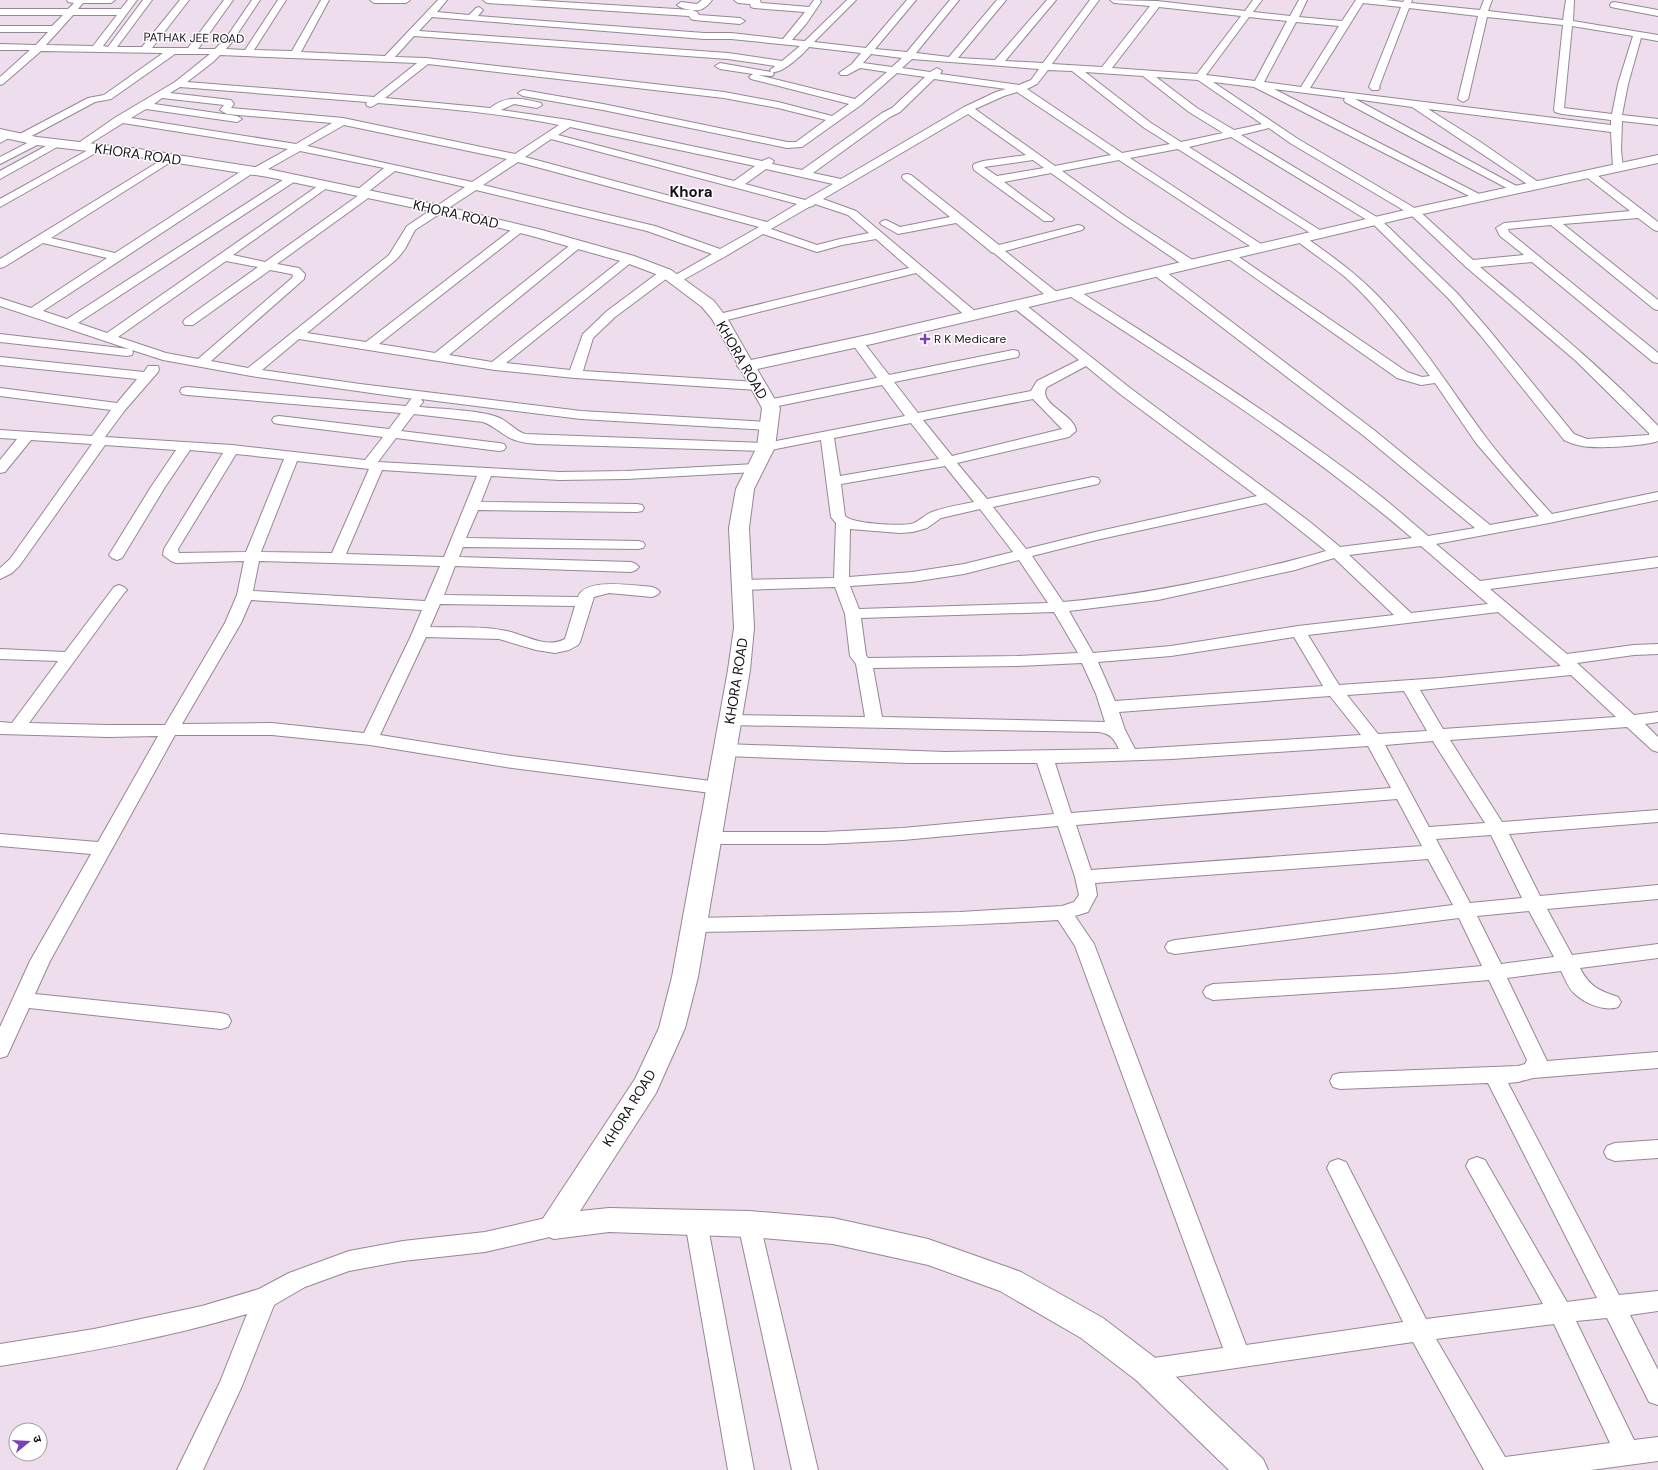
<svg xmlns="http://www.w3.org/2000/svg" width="1658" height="1470" font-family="'DM Sans','Noto Sans Devanagari',sans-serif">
	<rect width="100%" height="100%" fill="#eddded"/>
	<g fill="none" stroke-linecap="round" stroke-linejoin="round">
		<g stroke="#968796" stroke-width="2">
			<path id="street" d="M 67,0 L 115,0 L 111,3 L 83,3 L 78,9 L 121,9 L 128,0 L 137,0 L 103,46 L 108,47 L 143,0 L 152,0 L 117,47 L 142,47 L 180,0 L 189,0 L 152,48 L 188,48 L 224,0 L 233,0 L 198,49 L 215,49 L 226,38 L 252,0 L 260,0 L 232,42 L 226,49 L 245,50 L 278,0 L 286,0 L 254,50 L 292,51 L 321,0 L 329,0 L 301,52 L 385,56 L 438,0 L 447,0 L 437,12 L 469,15 L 476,8 L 479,7 L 483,10 L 478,16 L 704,33 L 731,33 L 783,39 L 805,12 L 754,8 L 751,7 L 750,4 L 738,3 L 734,0 L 760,0 L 761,3 L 809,7 L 814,0 L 820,0 L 821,2 L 806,24 L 792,40 L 805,41 L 847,0 L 856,0 L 814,42 L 866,48 L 907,0 L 916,0 L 875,49 L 907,52 L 950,0 L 959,0 L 916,53 L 949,57 L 997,0 L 1006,0 L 958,58 L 995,60 L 1047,0 L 1056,0 L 1005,61 L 1043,63 L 1090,0 L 1099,0 L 1052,64 L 1102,67 L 1150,6 L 1114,3 L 1110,0 L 1157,1 L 1245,11 L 1253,0 L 1262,0 L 1253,12 L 1290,16 L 1299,0 L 1307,0 L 1299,17 L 1342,21 L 1356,0 L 1385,0 L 1403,2 L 1404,0 L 1412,0 L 1411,3 L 1480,10 L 1484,0 L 1492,0 L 1488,11 L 1563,20 L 1566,0 L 1574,0 L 1573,21 L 1658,35 L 1658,41 L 1641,38 L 1628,84 L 1622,115 L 1658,119 L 1658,125 L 1622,121 L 1621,150 L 1623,168 L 1622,170 L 1614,170 L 1613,168 L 1611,132 L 1428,109 L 1479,141 L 1541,184 L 1542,186 L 1541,188 L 1533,188 L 1412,107 L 1355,99 L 1520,188 L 1521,190 L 1516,193 L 1345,102 L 1344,100 L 1345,98 L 1274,89 L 1483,196 L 1485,198 L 1483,200 L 1479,201 L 1254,87 L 1213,82 L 1298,139 L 1418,210 L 1473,260 L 1524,255 L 1500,236 L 1496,228 L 1504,223 L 1630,211 L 1585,176 L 1584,174 L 1585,172 L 1593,172 L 1658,222 L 1658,231 L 1654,230 L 1638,218 L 1563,224 L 1658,300 L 1658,310 L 1654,309 L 1551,225 L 1508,229 L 1509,232 L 1658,353 L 1658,363 L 1653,362 L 1532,262 L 1480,267 C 1541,318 1603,368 1658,426 L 1658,441 C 1645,446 1596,449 1582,446 C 1576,445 1570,443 1564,440 L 1481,336 L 1449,299 L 1372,223 L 1231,137 L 1189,147 L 1323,232 L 1325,234 L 1323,236 L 1315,236 L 1178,149 L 1130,158 L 1264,246 L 1266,248 L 1264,250 L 1256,250 L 1119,160 L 1062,171 L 1125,216 L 1194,261 L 1196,264 L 1194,267 L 1186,267 L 1117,220 L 1051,173 L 1004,182 L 1054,219 L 1052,221 L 1044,221 L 974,170 L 973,166 L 974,164 L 983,161 L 1026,155 L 968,114 L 823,199 L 856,211 L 976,312 L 978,315 L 976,318 L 968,318 L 916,273 L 719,322 L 715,321 L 713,318 L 715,315 L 909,268 L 876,239 L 842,245 L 817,252 L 763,234 L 726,256 L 676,284 L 672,283 L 670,280 L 672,277 L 712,254 L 647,231 L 476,190 L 415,230 L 405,249 L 397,259 L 307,333 L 366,342 L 515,227 L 523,227 L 525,229 L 523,231 L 379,344 L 435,353 L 574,242 L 582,242 L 584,244 L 582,246 L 449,355 L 492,362 L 625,257 L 633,257 L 635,259 L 633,261 L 506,363 L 570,370 L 583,334 L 607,311 L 662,270 L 670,270 L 672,273 L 670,276 L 615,317 L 593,338 L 583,371 L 757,382 L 762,383 L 764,386 L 762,389 L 757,390 L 575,378 L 495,370 L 299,339 L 262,370 L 360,384 L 581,411 L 769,422 L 774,423 L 776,426 L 774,429 L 769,430 L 581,419 L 421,399 L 423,402 L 419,407 C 440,409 485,410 502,419 C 510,424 516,431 525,434 L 766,443 L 905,416 L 882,385 L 768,408 L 763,407 L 761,404 L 763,401 L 768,400 L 877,378 L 851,342 L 853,339 L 861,339 L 889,375 L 1013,350 L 1018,351 L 1019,354 L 1018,357 L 1013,358 L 894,382 L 918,413 L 1031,391 L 1037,381 L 1079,360 L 1014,308 L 1012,305 L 1014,302 L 1022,302 L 1130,388 L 1310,522 L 1340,547 L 1412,538 C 1305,446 1186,371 1068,295 L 1066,292 L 1068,289 L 1076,289 C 1178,355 1281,419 1377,493 C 1395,507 1411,522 1428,536 L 1475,528 L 1364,436 L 1154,275 L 1152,272 L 1154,269 L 1162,269 L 1374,430 L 1490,525 L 1539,516 L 1476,443 L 1435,383 L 1421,385 L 1397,378 L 1223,255 L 1225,253 L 1233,253 L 1407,372 L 1422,377 L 1430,376 C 1403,342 1377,305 1344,276 C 1329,264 1312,253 1297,241 L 1295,239 L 1297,237 L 1305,237 C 1329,254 1353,271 1374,292 C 1417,335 1449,387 1485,436 C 1505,463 1529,489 1552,514 L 1658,492 L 1658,500 L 1549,523 L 1436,544 L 1480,581 L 1658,557 L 1658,567 L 1490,589 L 1567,654 L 1634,645 L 1658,644 L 1658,654 L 1634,655 L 1577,663 L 1634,715 L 1658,712 L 1658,722 L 1645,724 L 1658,737 L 1658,752 L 1652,750 L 1627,727 L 1450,740 L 1502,822 L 1658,810 L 1658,822 L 1509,834 L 1540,896 L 1658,885 L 1658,899 L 1547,909 L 1572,955 L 1658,944 L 1658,958 L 1580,968 C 1590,987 1598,990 1618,997 L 1621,1002 L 1618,1007 C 1604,1012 1584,1003 1574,993 C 1568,988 1565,978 1561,971 L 1507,978 L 1547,1061 L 1658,1052 L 1658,1068 L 1533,1078 L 1518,1082 L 1508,1083 L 1619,1295 L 1658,1291 L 1658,1311 L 1630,1315 L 1658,1370 L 1658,1405 L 1649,1402 L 1607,1318 L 1576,1321 L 1634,1440 L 1658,1437 L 1658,1461 L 1591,1470 L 1484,1470 L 1413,1342 L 1147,1381 L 1139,1378 L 1135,1370 L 1139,1362 L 1147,1359 L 1223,1348 L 1075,946 L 1058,920 C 937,927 816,930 695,932 L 688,930 L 685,925 L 688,920 L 695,918 L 960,912 L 1062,906 L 1074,902 L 1079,895 L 1075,877 L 1058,826 L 903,840 L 824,844 L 709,844 L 703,842 L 700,838 L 703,834 L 709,832 L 824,832 L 903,828 L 1054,814 L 1037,763 L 908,763 L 726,756 L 720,754 L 717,750 L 720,746 L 726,744 L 945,752 L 1119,749 C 1114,739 1111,734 1099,732 L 730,725 L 724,724 L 722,720 L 724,716 L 730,715 L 865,717 L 856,664 L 850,656 L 845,614 L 835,587 L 742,590 L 737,588 L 734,585 L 737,582 L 742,580 L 834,578 L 836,523 L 831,517 L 821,440 L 766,451 L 537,444 C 527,443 517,442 508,437 C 499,432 494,426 483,422 L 414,414 L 401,431 L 499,443 L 504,444 L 506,447 L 504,450 L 499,451 L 396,438 L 378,462 L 560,472 L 626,471 L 755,464 L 760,465 L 762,468 L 760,471 L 755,472 L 626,479 L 560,480 L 491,476 L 481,502 L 637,504 L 642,505 L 644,508 L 642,511 L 637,512 L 478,510 L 466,538 L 638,541 L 643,542 L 645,545 L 643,548 L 638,549 L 463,547 L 459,557 L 631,562 L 636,564 L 639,567 L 636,570 L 631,572 L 455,566 L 444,595 L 578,597 C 585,577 635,586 652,587 L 657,589 L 660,592 L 657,595 L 652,597 L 609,593 L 594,597 L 580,642 L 578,645 L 569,650 L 555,653 L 536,650 L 499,639 L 426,637 L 380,735 L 512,756 L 719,782 L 725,784 L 728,788 L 725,792 L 719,794 L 512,768 L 370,745 L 272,735 L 175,735 L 50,961 L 35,994 L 221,1013 L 228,1015 L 231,1021 L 228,1027 L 221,1029 L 29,1008 L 7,1056 L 0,1058 L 0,1027 L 30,961 L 91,854 L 0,846 L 0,834 L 98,842 L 158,736 L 108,737 L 0,734 L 0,722 L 12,723 L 58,661 L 0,659 L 0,649 L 65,652 L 114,587 L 119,585 L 124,587 L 127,590 L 124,593 L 29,723 L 108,725 L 165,725 L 225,623 L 237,595 L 244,561 L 176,563 L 171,561 L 163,555 L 164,549 L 223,453 L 190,450 L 165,487 L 122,558 L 117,560 L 112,558 L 109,555 L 151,487 L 176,450 L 105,445 L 20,565 L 12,573 L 0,579 L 0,568 L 10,559 L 92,444 L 31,440 L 5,472 L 0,473 L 0,460 L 17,439 L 0,438 L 0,430 L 92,436 L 111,410 L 0,396 L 0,388 L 117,403 L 137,379 L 0,365 L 0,357 L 144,372 L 148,366 L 158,366 L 159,369 L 158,372 L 125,410 L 105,437 L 232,445 L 365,460 L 383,437 L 279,424 L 274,423 L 272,420 L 274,417 L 279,416 L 389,429 L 401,413 L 187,395 L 182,394 L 180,391 L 182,388 L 187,387 L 406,406 L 411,399 L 414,399 L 251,376 L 163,360 L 132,350 L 133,352 L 132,355 L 127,356 L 0,342 L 0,334 L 129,349 L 0,306 L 0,298 L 31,308 L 107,258 L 43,243 L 4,267 L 0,268 L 0,259 L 168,156 L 172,155 L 177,158 L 51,238 L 115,253 L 246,168 L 254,168 L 288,149 L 123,123 L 83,148 L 79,149 L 74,146 L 116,117 L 175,82 L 210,54 L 175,54 L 111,99 L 95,102 L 26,139 L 18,139 L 17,137 L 18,135 L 88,98 L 104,95 L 163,53 L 41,51 L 3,84 L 0,85 L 0,77 L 30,50 L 0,50 L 0,44 L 36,45 L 48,32 L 0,32 L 0,26 L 52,26 L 63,15 L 0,15 L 0,9 L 68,9 L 74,3 L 68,2 ZM 1363,3 L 1401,7 L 1369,87 L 1372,90 L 1378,90 L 1380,88 L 1379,87 L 1409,8 L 1478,16 L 1458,99 L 1463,102 L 1468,99 L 1487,17 L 1563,25 L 1554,110 L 1555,112 L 1562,114 L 1611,120 L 1611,125 L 1310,88 ZM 1159,7 L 1241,16 L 1197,74 L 1112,68 ZM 73,15 L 117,15 L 93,46 L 46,45 ZM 432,17 L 704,39 L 731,39 L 800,46 L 782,61 L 728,53 L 419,31 ZM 1249,17 L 1287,21 L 1255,81 L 1206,75 ZM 1296,22 L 1339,26 L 1301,87 L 1264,82 ZM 1572,26 L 1633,36 L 1618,84 L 1612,114 L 1564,108 ZM 414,36 L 728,59 L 775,66 L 770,70 L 771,72 L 720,63 L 715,66 L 720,69 L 753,74 L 749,77 L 751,79 L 849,104 L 832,116 L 778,102 L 724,92 L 426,58 L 395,57 ZM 809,47 L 861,53 L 852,64 L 839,73 L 841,75 L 847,75 L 860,68 L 887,72 L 855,99 L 758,75 L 772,76 L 774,74 L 773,72 C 783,73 802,55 809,47 ZM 871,54 L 902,58 L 892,67 L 863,63 ZM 220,55 L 417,63 L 374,97 L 187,82 L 213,62 ZM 912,59 L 1039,69 L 1031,80 L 1019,85 L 940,74 L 942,71 L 937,68 L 930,72 L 902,68 ZM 428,64 L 724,98 L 778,108 L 826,120 L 796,142 L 787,142 L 603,104 L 523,90 L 518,93 L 523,96 L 603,110 L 787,148 L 802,147 L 861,105 L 897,73 L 925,77 L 892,108 L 882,113 L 802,170 L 772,164 L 774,161 L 769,158 L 762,161 L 569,120 L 501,110 L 514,104 L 537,108 L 542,105 L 541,103 C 521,98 507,95 490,108 L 385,98 ZM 1048,70 L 1072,71 L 1143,127 L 1170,144 L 1122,153 L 1027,89 L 1037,84 ZM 1085,72 L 1143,76 L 1189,112 L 1223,133 L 1181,142 L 1151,123 ZM 1156,77 L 1198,80 L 1262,124 L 1234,130 L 1197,108 ZM 934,79 L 1006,89 L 996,92 L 964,107 L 841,179 L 813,173 L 890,117 L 900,112 ZM 180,87 L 367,102 L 366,104 L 367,106 L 371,107 L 378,103 C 439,108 500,113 559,125 L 515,154 L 343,118 L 231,108 L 234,104 L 231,100 L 170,93 ZM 1017,92 L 1111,155 L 1055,166 L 975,109 L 1004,96 ZM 162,98 L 224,105 L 220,110 L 227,114 L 332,123 L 296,144 L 131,118 L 146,109 L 237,122 L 242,119 L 237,116 L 154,104 ZM 344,125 L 507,159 L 472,182 L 307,146 ZM 570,127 L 755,166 L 734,181 L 558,135 ZM 1269,128 L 1290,143 L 1410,214 L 1466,267 L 1576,361 L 1649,433 L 1649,435 L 1587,439 L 1574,434 L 1489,330 L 1457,293 L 1380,219 L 1241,135 ZM 551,139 L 797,204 L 767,222 L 525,157 ZM 300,151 L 384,168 L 357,190 L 355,192 L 359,195 L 265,262 L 233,255 L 331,185 L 326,182 L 322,183 L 107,333 L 78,323 L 297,180 L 298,178 L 297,176 L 289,176 L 67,319 L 43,311 L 253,173 L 261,173 ZM 1033,160 L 1044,168 L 997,176 L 984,167 ZM 518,162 L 759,227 L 720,249 L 655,226 L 483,185 ZM 766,169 L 833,184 L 805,200 L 745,184 ZM 395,171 L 465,187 L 407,226 L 389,255 L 248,368 L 211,361 L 304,279 L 305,274 L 299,268 L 277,264 L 371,196 L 373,194 L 369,191 ZM 815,204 L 848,215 L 869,233 L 840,239 L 817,245 L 771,229 L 809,207 L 813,206 ZM 226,261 L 258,267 L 185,319 L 183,322 L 185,325 L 193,325 L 270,270 L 291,274 L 293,275 L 292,278 L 198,359 L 166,353 L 118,337 ZM 1086,366 L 1120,394 L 1257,496 L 1095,532 L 1026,549 L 993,507 L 1098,484 L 1100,481 L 1098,478 L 1093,477 L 987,499 L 957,463 L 1069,437 L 1076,431 C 1076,415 1036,403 1047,387 ZM 1033,399 L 1062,429 L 952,456 L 923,420 ZM 911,423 L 939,459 L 840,476 L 834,438 ZM 236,454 L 284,459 L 246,552 L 179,553 L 178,549 ZM 297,461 L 369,469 L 332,553 L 261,552 ZM 945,466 L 974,502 C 960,505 945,507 932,512 C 924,515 919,522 911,524 C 899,526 853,524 845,516 L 841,484 ZM 382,470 L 477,476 L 444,557 L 346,554 ZM 1266,503 L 1326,551 C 1293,561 1260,568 1226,576 C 1171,588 1120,597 1063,602 L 1032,556 L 1096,540 ZM 980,509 L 1013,552 L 964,564 L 912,572 L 849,577 L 850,529 L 900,533 L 913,532 L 927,528 L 941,518 ZM 1421,546 L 1488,604 L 1411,613 L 1349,555 ZM 1334,558 L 1394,615 L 1298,626 L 1171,646 L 1093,653 L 1069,611 L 1158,600 L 1295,570 ZM 1019,560 L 1048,603 L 859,609 L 850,586 L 912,582 L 964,574 ZM 259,561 L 440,566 L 425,601 L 253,591 ZM 251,600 L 422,610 L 410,638 L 364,733 L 272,723 L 182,724 L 241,623 ZM 440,604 L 575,606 L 565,639 C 548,648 531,638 514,633 C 488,625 457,628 430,627 ZM 1054,612 L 1078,653 L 1018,656 L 868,658 L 866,655 L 861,618 ZM 1498,612 L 1561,666 L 1440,678 L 1339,685 L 1308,635 ZM 1294,637 L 1323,686 L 1115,701 L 1098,662 L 1171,656 ZM 1082,663 L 1096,694 L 1105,722 L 882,717 L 873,668 L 1018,666 ZM 1571,675 L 1616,717 L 1443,729 L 1420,690 ZM 1404,691 L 1427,731 L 1378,734 L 1347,695 ZM 1330,696 L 1361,735 L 1135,749 L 1125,730 L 1119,712 ZM 1433,741 L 1434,743 L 1485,823 L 1429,827 L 1385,745 ZM 1368,746 L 1391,788 L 1071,813 L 1055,763 L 1172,759 ZM 1397,799 L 1422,846 L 1091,870 L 1076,825 ZM 1491,835 L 1522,898 L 1470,903 L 1436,839 ZM 1428,859 L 1453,905 L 1175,940 L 1168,942 L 1165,947 L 1168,952 L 1175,954 L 1459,918 L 1482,966 L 1394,974 L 1213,984 L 1206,987 L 1203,992 L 1206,997 L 1213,1000 L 1394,988 L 1489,980 L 1527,1060 L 1525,1064 L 1518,1066 L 1340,1073 L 1333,1075 L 1330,1081 L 1333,1087 L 1340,1089 L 1488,1083 L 1597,1298 L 1567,1302 L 1485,1160 L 1477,1157 L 1469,1160 L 1466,1166 L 1543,1304 L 1426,1319 L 1346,1162 L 1338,1159 L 1330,1162 L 1327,1168 L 1403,1322 L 1246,1345 L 1094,944 L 1075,916 L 1088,912 L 1097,895 L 1095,883 ZM 1529,911 L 1554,957 L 1501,964 L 1477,916 ZM 1554,1324 L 1610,1443 L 1505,1457 L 1436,1339 Z
				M 370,0 L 410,0 L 406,3 L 374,3 Z
				M 483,0 L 529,0 L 692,10 L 697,12 L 699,15 L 740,18 L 745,21 L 740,24 L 694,20 L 691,19 L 689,16 L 487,3 Z
				M 702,0 L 712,0 C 710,3 706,7 702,9 C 697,12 681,9 677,5 L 681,2 L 697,4 Z
				M 1614,2 L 1658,10 L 1658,16 L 1611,7 L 1610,5 L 1611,3 Z
				M 9,132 L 14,135 L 0,143 L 0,136 Z
				M 35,139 L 39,140 L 40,142 L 39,144 L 0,164 L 0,157 Z
				M 55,141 L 59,142 L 60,144 L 59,146 L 0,179 L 0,171 Z
				M 97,145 L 101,146 L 102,148 L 101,150 L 0,207 L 0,199 Z
				M 907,174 L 911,175 L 999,245 L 1078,225 L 1082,226 L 1084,228 L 1082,230 L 1005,251 L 1058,293 L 1060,296 L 1058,299 L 1050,299 L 994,253 L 991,252 L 989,250 L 956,223 L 898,234 L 882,225 L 880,223 L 882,221 L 886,220 L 900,227 L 950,217 L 903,179 L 902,177 L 903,175 Z
				M 1658,1140 L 1658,1158 L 1615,1161 L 1607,1158 L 1604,1152 L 1607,1146 L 1615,1143 Z
				M 696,1212 L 704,1215 L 707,1222 L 754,1470 L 728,1470 L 685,1222 L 688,1215 Z
				M 749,1214 L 757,1217 L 760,1224 L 818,1470 L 792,1470 L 738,1224 L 741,1217 Z
				M 554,1216 L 562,1219 L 565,1226 L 562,1233 L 554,1236 L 485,1252 L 403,1261 L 349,1271 L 305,1287 L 274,1305 L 242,1386 L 203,1470 L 177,1470 L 220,1382 L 247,1314 C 166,1338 83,1353 0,1366 L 0,1344 L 94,1329 L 202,1306 L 259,1289 L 289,1273 L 349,1251 L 403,1241 L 485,1232 Z"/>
		</g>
		<g stroke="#968796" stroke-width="2">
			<path id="secondary" d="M 0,129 L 37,137 L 139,149 L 268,169 L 439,205 L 542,230 L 634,256 L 671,270 L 714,301 L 727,318 L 751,360 L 872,334 L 1418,207 L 1658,155 L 1658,163 L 1418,215 L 872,344 L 757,369 L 780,408 L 775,447 L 754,489 L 749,528 L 754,628 L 750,670 L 698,977 L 685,1028 L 656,1093 L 580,1211 L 609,1208 L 749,1211 L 833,1218 L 928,1239 L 1010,1268 L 1021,1272 L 1103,1318 L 1158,1360 L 1263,1459 L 1268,1470 L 1229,1470 L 1136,1380 L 1081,1338 L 1000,1291 L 928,1265 L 833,1244 L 749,1237 L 609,1232 L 554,1239 L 544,1235 L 539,1226 L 544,1217 L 635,1079 L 659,1028 L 672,977 L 728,670 L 734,628 L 729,528 L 736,489 L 757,447 L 762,408 L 741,370 L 737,366 L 738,365 L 712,319 L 702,307 L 661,276 L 624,262 L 532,236 L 439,213 L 268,177 L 139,157 L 37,145 L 0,137 Z"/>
		</g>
		<use href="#street" fill="#fff" fill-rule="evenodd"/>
		<use href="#secondary" fill="#fff" fill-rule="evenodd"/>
	</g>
	<path fill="#7b42b8" stroke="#fff" stroke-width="1.5" d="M923 333h4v4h4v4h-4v4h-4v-4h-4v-4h4z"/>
	<g text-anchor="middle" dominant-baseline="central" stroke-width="3" stroke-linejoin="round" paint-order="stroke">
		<g font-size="12" fill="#161116" stroke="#fff">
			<text transform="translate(194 38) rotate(1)">PATHAK JEE ROAD</text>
		</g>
		<g font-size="12" fill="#161116" stroke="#fff" text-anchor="start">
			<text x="934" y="339">R K Medicare</text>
		</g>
		<g font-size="14" fill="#161116" stroke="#fff">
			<text transform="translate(138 154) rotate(8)">KHORA ROAD</text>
			<text transform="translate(456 214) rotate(13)">KHORA ROAD</text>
			<text transform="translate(742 360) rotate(60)">KHORA ROAD</text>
			<text transform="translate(736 681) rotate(-81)">KHORA ROAD</text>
			<text transform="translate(629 1108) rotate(-58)">KHORA ROAD</text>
		</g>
		<g font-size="15" font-weight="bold" fill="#161116" stroke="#fff">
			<text x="691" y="192">Khora</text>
		</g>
	</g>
	<g transform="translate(28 1442) rotate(72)"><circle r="19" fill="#ffffff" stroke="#a2a0a2"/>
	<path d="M0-3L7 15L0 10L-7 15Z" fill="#7b42b8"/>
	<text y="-6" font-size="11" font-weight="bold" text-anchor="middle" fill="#161116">उ</text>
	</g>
</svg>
